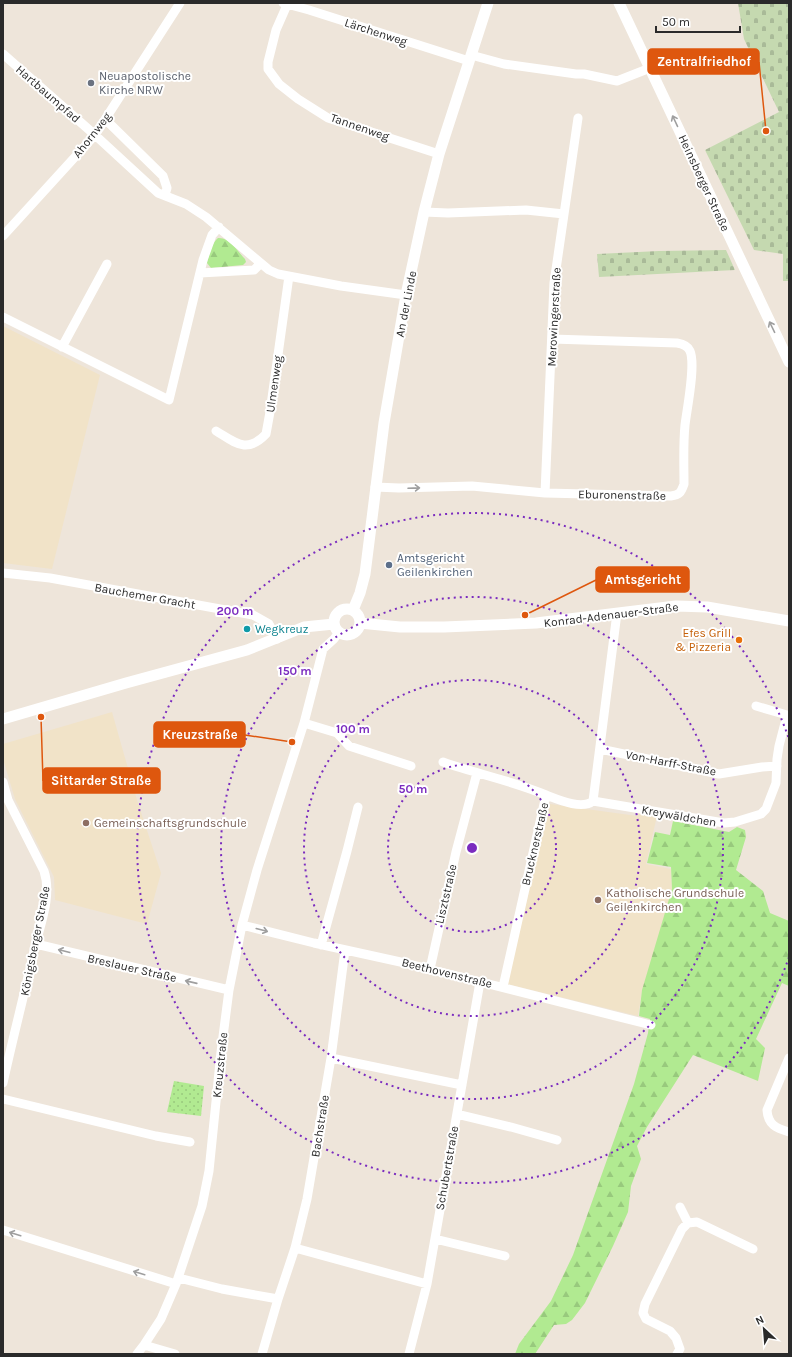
<svg xmlns="http://www.w3.org/2000/svg" width="792" height="1357" font-family="Karla,sans-serif">
	<defs>
		<pattern id="grass-dots" width="8" height="8" patternUnits="userSpaceOnUse"><rect width="8" height="8" fill="#b1ea91"/><path d="M2 2h.1M6 6h.1" fill="none" stroke="#98c97d" stroke-width="1.8" stroke-linecap="round"/></pattern>
		<pattern id="forest-firs" width="22" height="20" patternUnits="userSpaceOnUse"><rect width="22" height="20" fill="#b1ea91"/><path d="M5 1l3.5 6h-7zM16 11l3.5 6h-7z" fill="#98c97d"/></pattern>
		<pattern id="cemetery-stones" width="16" height="16" patternUnits="userSpaceOnUse"><rect width="16" height="16" fill="#c5d9b0"/><path d="M2 7V4a2 2 0 0 1 4 0v3zM10 15v-3a2 2 0 0 1 4 0v3z" fill="#a9ba98"/></pattern>
	</defs>
	<rect width="100%" height="100%" fill="#eee5da"/>
	<path fill="#f1e3c8" d="M 3,326 L 100,375 L 52,569 L 3,563 Z
		M 112,712 L 137,800 L 161,873 L 147,924 L 55,900 L 54,877 L 15,799 L 3,759 L 3,744 Z
		M 550,804 L 637,816 L 639,811 L 657,816 L 646,864 L 671,869 L 672,889 L 665,920 L 642,991 L 638,1016 L 507,984 Z"/>
	<path fill="url(#grass-dots)" d="M 174,1081 L 204,1086 L 201,1116 L 167,1112 Z"/>
	<path fill="url(#forest-firs)" d="M 218,238 C 230,237 238,252 245,259 L 246,262 L 243,265 L 211,268 L 207,263 C 209,255 211,244 218,238 Z
		M 673,821 L 729,832 L 737,827 L 745,830 L 746,837 L 736,870 L 763,891 L 770,913 L 789,921 L 789,986 L 782,983 L 756,1039 L 765,1048 L 758,1081 L 693,1055 L 647,1127 L 637,1146 L 641,1159 L 631,1186 L 628,1212 L 613,1246 L 585,1303 L 572,1320 L 566,1324 L 554,1325 L 535,1354 L 515,1354 L 519,1344 L 551,1301 L 573,1255 L 634,1084 L 648,1033 L 650,1019 L 639,1016 L 642,990 L 672,889 L 671,867 L 647,863 L 655,832 L 670,835 Z"/>
	<path fill="url(#cemetery-stones)" d="M 738,3 L 789,3 L 789,281 L 783,281 L 783,254 L 754,250 L 705,150 L 779,112 L 744,39 Z
		M 726,250 L 735,270 L 599,277 L 597,254 L 659,251 Z"/>
	<g fill="none" stroke-linecap="round" stroke-linejoin="round">
		<path stroke="#fff" stroke-width="9" d="M 283,3 L 309,10 L 469,61
			M 287,5 L 276,30 L 268,62 L 268,69 L 279,84 L 298,99 L 328,118 L 439,154
			M 3,54 L 95,135 L 158,193 L 186,204 L 206,217 L 269,270 L 278,274 L 341,286 L 406,295
			M 471,55 L 504,64 L 576,74 L 584,74 L 617,81 L 650,68
			M 106,120 L 163,176 L 167,188 L 165,195
			M 424,212 L 448,213 L 526,210 L 564,214
			M 3,236 L 95,135 L 180,3
			M 200,273 L 254,270 L 260,264
			M 3,317 L 169,400 L 203,260 L 212,235 L 219,227
			M 62,347 L 107,264
			M 216,431 C 236,443 247,454 266,434 L 270,412 L 289,276
			M 375,487 L 399,488 L 472,486 L 545,493 L 671,496 C 679,495 681,493 684,484 C 684,465 683,445 685,425 C 687,408 696,365 690,351 C 688,346 683,344 677,343 L 552,339
			M 545,493 L 554,283 L 578,118
			M 3,573 L 50,578 L 253,615 L 269,624 L 277,639
			M 304,723 L 337,733 L 349,746 L 411,766
			M 600,749 L 719,774 L 762,767 L 777,766
			M 443,762 C 477,774 513,781 546,795
			M 3,782 L 8,800 L 44,871 C 52,895 41,923 35,946 C 25,992 13,1037 3,1083
			M 593,801 L 724,823 L 735,822 L 761,814 L 766,809 L 776,783 L 777,759 L 779,746 L 787,715 L 756,706
			M 242,925 L 314,943 L 405,963 L 651,1025
			M 36,944 L 229,990
			M 321,945 L 347,851 L 358,807
			M 430,969 L 456,852 L 477,773
			M 503,987 L 546,795 C 559,800 582,810 593,801 L 617,613
			M 331,1058 L 462,1085
			M 789,1058 L 767,1110 C 768,1125 776,1128 789,1132
			M 3,1099 L 156,1136 L 190,1142
			M 457,1114 L 511,1127 L 557,1140
			M 680,1207 L 688,1223
			M 3,1230 L 176,1284
			M 435,1239 L 505,1256
			M 295,1248 L 427,1284
			M 179,1278 L 222,1289 L 278,1299
			M 144,1345 L 175,1354
			M 137,1354 L 144,1345 L 161,1319 L 176,1284 L 202,1206 L 209,1171 L 221,1052 L 229,990 L 242,925 L 257,870 L 304,723 L 323,649 L 334,639 L 339,632
			M 262,1354 L 278,1299 L 295,1248 L 307,1199 L 331,1058 L 345,950
			M 409,1354 L 427,1284 L 480,982
			M 677,1354 L 680,1349 L 676,1338 L 670,1331 L 646,1319 L 643,1313 L 645,1304 L 682,1229 L 688,1223 L 697,1222 L 753,1249"/>
		<path stroke="#fff" stroke-width="11" d="M 619,3 L 789,362
			M334 622a13 13 0 1 1 26 0a13 13 0 1 1-26 0Z
			M 353,610 L 360,593 L 365,574 L 384,423 L 406,295 L 424,212 L 439,154 L 488,3
			M 360,623 L 400,627 L 444,627 L 536,623 L 676,606 L 707,607 L 789,621
			M 3,719 L 126,683 L 247,650 L 304,627 L 334,624"/>
	</g>
	<defs><path id="oneway-shaft" d="M-6 0H5M1.5-3L5.5 0L1.5 3" fill="none" stroke-width="1.6" stroke-linecap="round" stroke-linejoin="round"/></defs>
	<g stroke="#9f9f9f">
		<use href="#oneway-shaft" transform="translate(675 121) rotate(-115)"/>
		<use href="#oneway-shaft" transform="translate(772 327) rotate(-116)"/>
		<use href="#oneway-shaft" transform="translate(414 488) rotate(-2)"/>
		<use href="#oneway-shaft" transform="translate(262 930) rotate(15)"/>
		<use href="#oneway-shaft" transform="translate(64 951) rotate(-166)"/>
		<use href="#oneway-shaft" transform="translate(191 982) rotate(-167)"/>
		<use href="#oneway-shaft" transform="translate(15 1234) rotate(-163)"/>
		<use href="#oneway-shaft" transform="translate(139 1273) rotate(-163)"/>
	</g>
	<g fill="none" stroke="#7b2cbf" stroke-width="2" stroke-dasharray="2 4">
		<circle cx="472" cy="848" r="84"/>
		<circle cx="472" cy="848" r="168"/>
		<circle cx="472" cy="848" r="251"/>
		<path d="M789 957A335 335 0 1 1 789 739"/>
	</g>
	<circle fill="#6b7280" stroke="#fff" stroke-width="1.5" cx="91" cy="83" r="4"/>
	<circle fill="#5c6f8a" stroke="#fff" stroke-width="1.5" cx="389" cy="565" r="4"/>
	<circle fill="#0f9aa8" stroke="#fff" stroke-width="1.5" cx="247" cy="629" r="4"/>
	<circle fill="#e8710a" stroke="#fff" stroke-width="1.5" cx="739" cy="640" r="4"/>
	<g fill="#8d6e63" stroke="#fff" stroke-width="1.5">
		<circle cx="86" cy="823" r="4"/>
		<circle cx="598" cy="900" r="4"/>
	</g>
	<g text-anchor="middle" dominant-baseline="central" stroke-width="4" stroke-linejoin="round" paint-order="stroke">
		<g font-size="12" fill="#2a2a2a" stroke="#fff">
			<text transform="translate(376 32) rotate(18)">Lärchenweg</text>
			<text transform="translate(48 94) rotate(41)">Hartbaumpfad</text>
			<text transform="translate(360 127) rotate(19)">Tannenweg</text>
			<text transform="translate(92 135) rotate(-52)">Ahornweg</text>
			<text transform="translate(704 183) rotate(65)">Heinsberger Straße</text>
			<text transform="translate(406 304) rotate(-79)">An der Linde</text>
			<text transform="translate(554 317) rotate(-87)">Merowingerstraße</text>
			<text transform="translate(274 384) rotate(-82)">Ulmenweg</text>
			<text transform="translate(622 495) rotate(1)">Eburonenstraße</text>
			<text transform="translate(145 596) rotate(10)">Bauchemer Gracht</text>
			<text transform="translate(611 615) rotate(-7)">Konrad-Adenauer-Straße</text>
			<text transform="translate(671 763) rotate(11)">Von-Harff-Straße</text>
			<text transform="translate(679 816) rotate(10)">Kreywäldchen</text>
			<text transform="translate(535 844) rotate(-77)">Brucknerstraße</text>
			<text transform="translate(446 894) rotate(-77)">Lisztstraße</text>
			<text transform="translate(35 941) rotate(-79)">Königsberger Straße</text>
			<text transform="translate(132 968) rotate(13)">Breslauer Straße</text>
			<text transform="translate(447 973) rotate(14)">Beethovenstraße</text>
			<text transform="translate(220 1065) rotate(-84)">Kreuzstraße</text>
			<text transform="translate(320 1126) rotate(-81)">Bachstraße</text>
			<text transform="translate(447 1168) rotate(-80)">Schubertstraße</text>
		</g>
		<g font-size="12" fill="#5b616d" stroke="#fff" text-anchor="start">
			<text x="99" y="76">Neuapostolische<tspan x="99" dy="14">Kirche NRW</tspan></text>
		</g>
		<g font-size="12" fill="#4e5e75" stroke="#fff" text-anchor="start">
			<text x="397" y="558">Amtsgericht<tspan x="397" dy="14">Geilenkirchen</tspan></text>
		</g>
		<g font-size="12" fill="#0d838f" stroke="#fff" text-anchor="start">
			<text x="255" y="629">Wegkreuz</text>
		</g>
		<g font-size="12" fill="#c56008" stroke="#fff" text-anchor="end">
			<text x="731" y="633">Efes Grill<tspan x="731" dy="14">&amp; Pizzeria</tspan></text>
		</g>
		<g font-size="12" fill="#785e54" stroke="#fff" text-anchor="start">
			<text x="94" y="823">Gemeinschaftsgrundschule</text>
			<text x="606" y="893">Katholische Grundschule<tspan x="606" dy="14">Geilenkirchen</tspan></text>
		</g>
	</g>
	<circle cx="472" cy="848" r="6" fill="#7b2cbf" stroke="#fff" stroke-width="2"/>
	<g font-size="12" text-anchor="middle" font-weight="bold" fill="#7b2cbf" stroke="#fff" stroke-width="4" stroke-linejoin="round" paint-order="stroke">
		<text x="235" y="615">200 m</text>
		<text x="295" y="675">150 m</text>
		<text x="353" y="733">100 m</text>
		<text x="413" y="793">50 m</text>
	</g>
	<path fill="none" stroke="#de570e" stroke-width="1.5" d="M766 131L759 62M525 615L596 580M292 742L245 735M41 717L43 781"/>
	<g fill="#de570e" stroke="#fff" stroke-width="1.5">
		<circle cx="766" cy="131" r="4"/>
		<circle cx="525" cy="615" r="4"/>
		<circle cx="292" cy="742" r="4"/>
		<circle cx="41" cy="717" r="4"/>
	</g>
	<g fill="#de570e" stroke="#de570e" stroke-width="1.5">
		<rect x="648" y="49" width="111" height="25" rx="4"/>
		<rect x="596" y="567" width="93" height="25" rx="4"/>
		<rect x="154" y="722" width="91" height="25" rx="4"/>
		<rect x="43" y="768" width="117" height="25" rx="4"/>
	</g>
	<g font-size="13" text-anchor="middle" font-weight="bold" fill="#fff">
		<text x="704" y="66">Zentralfriedhof</text>
		<text x="643" y="584">Amtsgericht</text>
		<text x="200" y="739">Kreuzstraße</text>
		<text x="101" y="785">Sittarder Straße</text>
	</g>
	<rect width="792" height="1357" fill="none" stroke="#2a2a2a" stroke-width="8"/>
	<g transform="translate(764 1329) rotate(334)" stroke="#ffffff" stroke-width="3" paint-order="stroke">
	<path d="M0-3L7 15L0 10L-7 15Z" fill="#2a2a2a"/>
	<text y="-6" font-size="11" font-weight="bold" text-anchor="middle" fill="#2a2a2a">N</text>
	</g>
	<path d="M656 26v6h84v-6" fill="none" stroke="#2a2a2a" stroke-width="2"/>
	<text x="662" y="26" font-size="12" fill="#2a2a2a" stroke="#ffffff" stroke-width="3" paint-order="stroke">50 m</text>
</svg>
